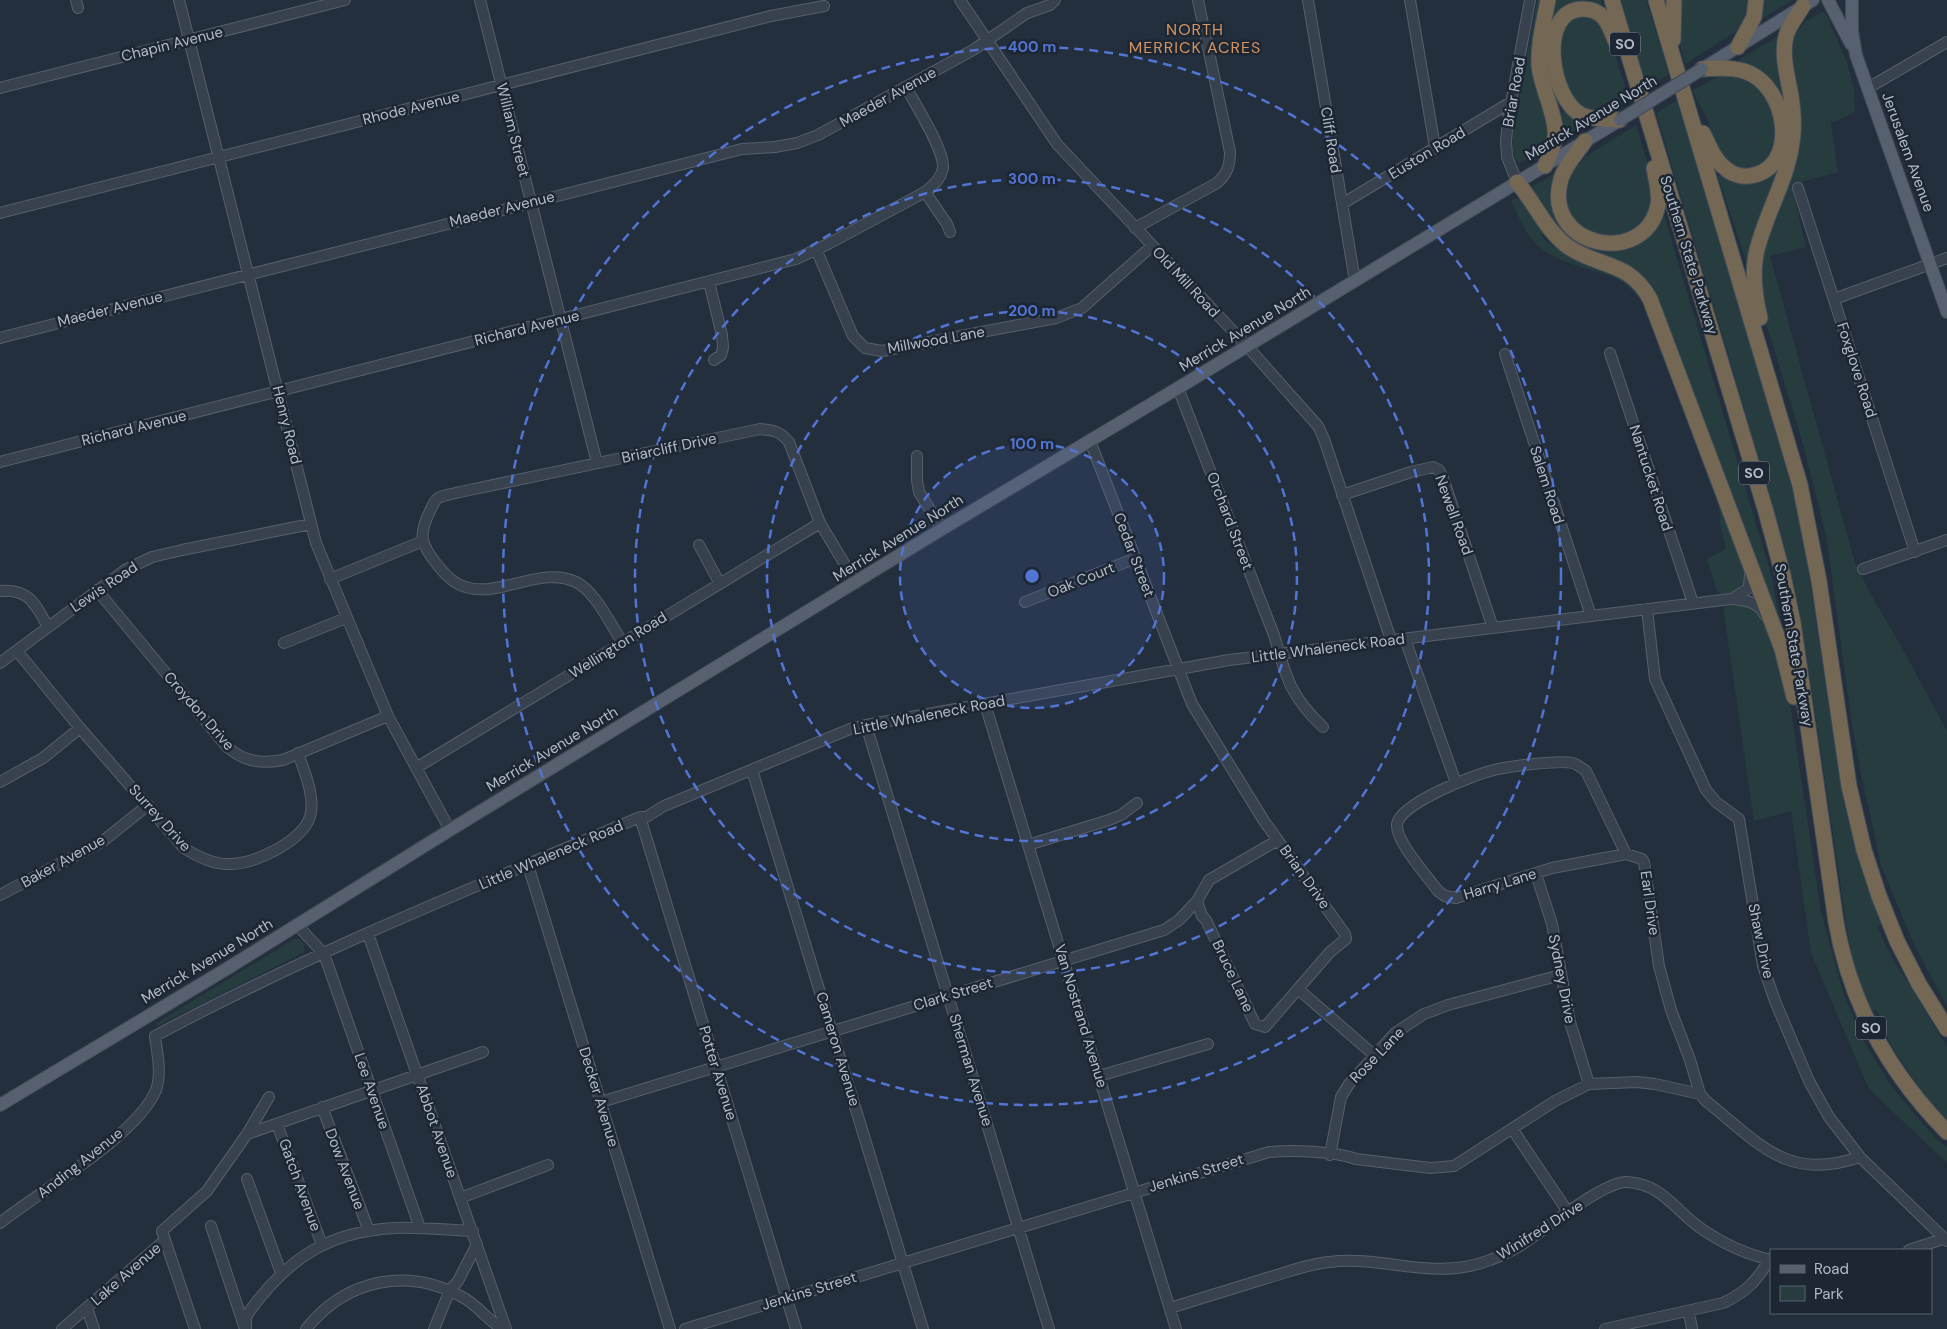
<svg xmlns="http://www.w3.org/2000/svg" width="1947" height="1329" font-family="'DM Sans',sans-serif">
	<rect width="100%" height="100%" fill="#242f3e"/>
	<path fill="#263c3f" d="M 1537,0 L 1543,0 L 1535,51 L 1551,127 L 1546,147 L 1535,160 L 1525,160 L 1519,163 C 1510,156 1513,142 1513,132 Z
		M 1552,0 L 1601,0 L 1605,12 L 1556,19 L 1549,18 Z
		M 1620,0 L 1646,0 L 1669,74 L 1646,88 Z
		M 1679,0 L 1752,0 L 1744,24 L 1737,31 L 1685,64 L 1678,35 Z
		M 1760,0 L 1793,0 L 1756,22 Z
		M 1823,12 L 1827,16 L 1846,60 L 1854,88 L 1855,112 L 1831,123 L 1838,172 L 1804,181 L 1794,196 L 1806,247 L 1770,256 L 1855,563 L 1871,595 L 1901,646 L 1947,731 L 1947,1006 L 1915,947 L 1881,865 L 1861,774 L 1852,725 L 1826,535 L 1800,433 L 1760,304 L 1760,258 L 1795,161 L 1790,59 L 1794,30 L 1797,32 L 1806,21 Z
		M 1585,15 L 1599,19 L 1607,30 L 1629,99 C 1601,116 1597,116 1569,98 C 1562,69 1551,47 1569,19 Z
		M 1783,33 L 1786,91 L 1779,95 L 1735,62 Z
		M 1545,68 L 1551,70 L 1561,114 L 1567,110 L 1587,124 L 1561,141 Z
		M 1727,75 C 1732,76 1738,76 1742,77 C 1761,84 1778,107 1779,127 C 1779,154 1756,185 1728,166 C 1715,157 1713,131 1707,118 C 1702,108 1696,101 1693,90 L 1719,76 Z
		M 1678,100 L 1783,456 L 1797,508 L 1808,569 L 1844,804 L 1857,854 L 1881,925 L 1877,926 L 1888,950 L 1947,1047 L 1947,1119 L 1924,1095 L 1892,1047 L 1877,1010 L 1871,1011 L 1852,962 L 1800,612 L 1783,544 L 1731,364 L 1656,113 Z
		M 1636,125 L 1653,181 L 1653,201 L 1647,216 L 1632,232 L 1612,239 L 1585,233 L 1567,215 L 1562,193 L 1569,176 L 1585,157 Z
		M 1560,170 L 1555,189 L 1551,191 C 1562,235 1571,243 1615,252 L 1615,248 L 1660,215 L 1664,215 L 1771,574 L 1779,617 L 1776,620 L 1655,300 L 1650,282 L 1646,284 L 1573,246 L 1555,229 L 1531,191 L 1532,187 Z
		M 1773,171 L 1775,174 L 1774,177 L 1779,179 L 1750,261 L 1746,261 L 1718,176 L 1723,172 C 1747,183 1750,186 1773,171 Z
		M 1516,198 L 1518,200 L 1521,198 L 1525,201 L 1545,232 L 1541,236 C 1565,261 1605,261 1631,283 C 1639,289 1644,299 1649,308 L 1726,517 L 1746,578 L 1745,586 L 1741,593 L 1722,594 L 1717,591 L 1707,559 L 1726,549 L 1719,520 L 1721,518 L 1716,491 L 1647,308 C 1639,297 1630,285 1617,279 C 1593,269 1563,265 1542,249 C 1526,238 1520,218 1511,201 Z
		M 1741,604 L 1752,607 L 1761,614 L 1786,676 L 1821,912 L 1843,992 L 1863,1040 L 1892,1087 L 1936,1139 L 1947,1147 L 1947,1163 L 1869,1089 L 1811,953 L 1791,811 L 1754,821 L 1723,607 Z
		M 294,939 L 299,939 L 303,943 L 305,952 L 157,1026 L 155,1024 Z"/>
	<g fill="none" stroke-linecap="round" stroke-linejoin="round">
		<g stroke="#565f6c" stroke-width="12">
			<path id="minor" d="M 76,0 L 78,8
				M 179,0 L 316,543 L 388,716 L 450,830
				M 480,0 L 597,463
				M 960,0 L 1057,144 L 1247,346 L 1318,426 L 1324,439 L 1391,640
				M 1308,0 L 1355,281
				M 1410,0 L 1435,147
				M 0,88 L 345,0
				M 1868,88 L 1947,42
				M 1517,182 L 1507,157 L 1506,141 L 1508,119 L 1530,0
				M 1798,188 L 1915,552
				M 925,192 L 947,224 L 950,232
				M 1342,204 L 1511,102
				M 0,213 L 771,16 L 824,6
				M 1135,228 L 1217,183 C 1227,174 1230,166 1230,152 L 1198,0
				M 816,249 L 853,336 L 865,348 L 882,351 L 1056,318 L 1082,308 L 1152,246
				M 709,282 L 722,335 L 723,348 L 721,355 L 714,360
				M 1834,299 L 1947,258
				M 0,338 L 742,149 L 775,147 L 797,143 L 818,135 L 973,50 L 1027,13 L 1050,5 L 1055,0
				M 1610,353 L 1693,603
				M 1505,354 L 1591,616
				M 1178,388 L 1274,635 C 1286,677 1290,696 1323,727
				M 1090,441 L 1192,704 L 1264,821 L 1345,934 L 1346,939 L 1330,952 L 1265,1027 L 1255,1024 L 1206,920 L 1202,916 L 1197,901
				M 917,456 L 917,480 L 919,492 L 942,529
				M 0,462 L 796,259 L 828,244 L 925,192 C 933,186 941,179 943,168 C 945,151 915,104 906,87
				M 1342,495 L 1411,472 L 1433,467 L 1439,470 L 1443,478 L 1493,628
				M 699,545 L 719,582
				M 1863,569 L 1947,540
				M 330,579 L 423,541
				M 97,590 L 227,747 C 245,762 261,764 283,760 L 388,716
				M 0,591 C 30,589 35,604 48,627
				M 1732,599 L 1749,588 L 1750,573
				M 1025,602 L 1136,558
				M 1647,609 L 1655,679 L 1706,790 L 1716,802 L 1739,819 L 1763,966 L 1775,1001 L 1809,1081 L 1829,1117 L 1860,1157 L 1947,1241
				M 1405,639 L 1456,783
				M 622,642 C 611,625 595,591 576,582 C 538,564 495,603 458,584 C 446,578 426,553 423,540 C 421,530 426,519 430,511 C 432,507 434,501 438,498 C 443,495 453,494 460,492 L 760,429 C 773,430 780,431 789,442 L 820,523 L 856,583
				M 284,643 L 346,618
				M 17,651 L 80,728 L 184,848 C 198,857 214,865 231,864 C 256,863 301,842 310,817 C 316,798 304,771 298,753
				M 0,663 L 125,570 L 152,557 L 182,550 L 311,524
				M 985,704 L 1176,1329
				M 866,725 L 1049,1329
				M 416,768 L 820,523
				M 752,770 L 923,1329
				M 0,782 L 43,758 L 80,728
				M 640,817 L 796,1329
				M 1028,845 L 1109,820 L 1121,815 L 1137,803
				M 1626,854 L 1552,868 L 1456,898 L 1445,896 L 1438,891 C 1428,877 1395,841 1397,824 C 1401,803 1473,775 1494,770 C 1510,766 1559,760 1573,763 C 1578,765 1582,768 1586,771 L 1626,854 L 1642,859 L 1644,862 L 1659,966 L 1671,1010 L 1690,1060 L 1700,1094 L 1706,1101 C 1759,1143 1786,1182 1860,1157
				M 528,865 L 670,1329
				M 1536,874 L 1552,924 L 1570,1022 L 1589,1084
				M 0,895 L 103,841 L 148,805
				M 297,925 L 324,954 L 420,1228
				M 368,934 L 506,1329
				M 1298,989 L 1374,1055
				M 1099,1076 L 1208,1044
				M 601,1102 L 1164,930 L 1179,920 L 1197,901 L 1209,880 L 1278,840
				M 322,1107 L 369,1231
				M 277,1124 L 322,1245
				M 1513,1130 L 1568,1212
				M 247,1134 L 483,1052
				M 1330,1155 L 1341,1097 L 1349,1084 L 1395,1033 L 1424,1014 L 1448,1005 L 1561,975
				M 247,1179 L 281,1273
				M 460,1198 L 548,1165
				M 0,1223 C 40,1191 137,1136 156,1090 C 162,1073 157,1053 155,1036 C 312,952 477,886 640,817 L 646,817 L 664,806 L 850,729 L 866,725 L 1229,660 L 1731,599 C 1745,600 1757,601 1765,615
				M 211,1226 L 244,1326
				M 165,1240 L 195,1329
				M 1909,1250 L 1943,1239
				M 87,1308 L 94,1329
				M 1170,1308 C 1202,1298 1235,1288 1267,1278 C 1288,1272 1308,1264 1329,1262 C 1385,1255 1434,1282 1490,1260 C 1499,1257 1509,1252 1518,1247 C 1541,1233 1603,1181 1627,1182 C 1662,1184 1673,1208 1699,1227 C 1720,1242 1745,1254 1771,1260
				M 1689,1312 L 1692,1329
				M 62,1329 L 165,1240 L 162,1231 L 207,1191 L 247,1134 L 269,1097
				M 246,1329 L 246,1318 L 249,1312 C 288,1258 329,1231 396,1228 C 421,1227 447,1230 473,1231
				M 306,1329 C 346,1279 408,1266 464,1298 C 478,1306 488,1320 502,1329
				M 434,1329 L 450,1290 L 458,1281 L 477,1244
				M 685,1329 L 1269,1152 C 1293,1150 1333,1151 1356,1159 L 1430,1168 L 1454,1166 L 1555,1101 L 1589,1084 L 1637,1082 L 1655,1084 L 1700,1094
				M 1605,1329 L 1723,1303 C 1746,1292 1756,1282 1770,1259"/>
		</g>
		<g stroke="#414a57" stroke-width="14">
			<path id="major" d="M 1828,0 L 1851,44
				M 1852,0 L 1852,31 L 1856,55 L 1947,312
				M 1702,69 L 1813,0
				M 0,1105 L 228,968 L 450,830 L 942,529 L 1178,388 L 1620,120"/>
		</g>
		<g stroke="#434c59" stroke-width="17">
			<path id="highway" d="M 1612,0 L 1766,512 L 1783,575 L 1793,622 L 1836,922 C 1850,1003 1890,1074 1947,1132
				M 1656,0 L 1800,485 L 1819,581 L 1849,786 L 1864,850 L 1879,896 L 1897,941 L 1919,984 L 1947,1029
				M 1673,40 L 1674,0
				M 1616,42 C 1612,34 1610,25 1604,18 C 1599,12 1591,9 1583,9 C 1537,9 1550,100 1582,115 C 1593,120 1608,119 1620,120
				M 1738,47 L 1754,17 L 1756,0
				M 1702,69 C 1716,68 1731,67 1744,71 C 1789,85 1800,170 1749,176 C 1741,177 1731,174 1725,168 C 1714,160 1709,145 1703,133
				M 1585,141 C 1577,153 1565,165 1561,179 C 1541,247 1645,269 1658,205 C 1660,193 1656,180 1654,168
				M 1545,166 C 1549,156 1554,147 1555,137 C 1558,119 1541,88 1539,65 C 1538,44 1544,21 1548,0
				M 1517,182 C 1535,203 1545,229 1567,246 C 1598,268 1629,260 1650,299 L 1782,649 L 1794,697
				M 1760,318 C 1755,297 1752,275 1756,254 C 1765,213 1790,177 1793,134 C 1794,122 1793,109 1791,96 C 1788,77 1781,56 1786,36 C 1789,25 1797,16 1803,6"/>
		</g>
		<use href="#minor" stroke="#38414e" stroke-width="10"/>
		<use href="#major" stroke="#56606e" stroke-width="12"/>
		<use href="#highway" stroke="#746855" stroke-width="15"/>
		<g stroke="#414a57" stroke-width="14" stroke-linecap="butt">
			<path id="major-bridge" d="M 1620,120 L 1702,69"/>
		</g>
		<use href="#major-bridge" stroke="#56606e" stroke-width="12"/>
	</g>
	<circle cx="1032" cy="576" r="132" fill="#5274d3" fill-opacity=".12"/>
	<g fill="none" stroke="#5274d3" stroke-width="2.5" stroke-dasharray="9 6">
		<circle cx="1032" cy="576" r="132"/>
		<circle cx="1032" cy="576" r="265"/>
		<circle cx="1032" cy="576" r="397"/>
		<circle cx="1032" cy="576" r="529"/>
	</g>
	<g text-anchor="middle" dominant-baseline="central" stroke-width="5" stroke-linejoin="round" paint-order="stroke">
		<g fill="#1d2633" stroke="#878f9c" stroke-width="1">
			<rect x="1610" y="32.5" width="30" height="23" rx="4"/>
			<rect x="1739" y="461.5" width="30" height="23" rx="4"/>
			<rect x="1856" y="1016.5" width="30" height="23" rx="4"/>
		</g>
		<g font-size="14" font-weight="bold" fill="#b4bcc9">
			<text x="1625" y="44">SO</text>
			<text x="1754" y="473">SO</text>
			<text x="1871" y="1028">SO</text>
		</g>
		<g font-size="15" fill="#b4bcc9" stroke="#1d2633">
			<text transform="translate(172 44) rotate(-14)">Chapin Avenue</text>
			<text transform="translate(1514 92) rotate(-80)">Briar Road</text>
			<text transform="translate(888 97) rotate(-29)">Maeder Avenue</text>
			<text transform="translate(411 108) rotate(-14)">Rhode Avenue</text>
			<text transform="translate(1591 118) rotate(-31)">Merrick Avenue North</text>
			<text transform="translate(513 130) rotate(76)">William Street</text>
			<text transform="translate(1331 140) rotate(81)">Cliff Road</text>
			<text transform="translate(1908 152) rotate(70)">Jerusalem Avenue</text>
			<text transform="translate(1427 153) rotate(-31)">Euston Road</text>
			<text transform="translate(502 209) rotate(-14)">Maeder Avenue</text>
			<text transform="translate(1689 255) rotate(73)">Southern State Parkway</text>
			<text transform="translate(1186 282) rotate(47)">Old Mill Road</text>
			<text transform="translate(110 309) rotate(-14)">Maeder Avenue</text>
			<text transform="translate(527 328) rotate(-14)">Richard Avenue</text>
			<text transform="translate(1245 329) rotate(-31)">Merrick Avenue North</text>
			<text transform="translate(936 340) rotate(-10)">Millwood Lane</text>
			<text transform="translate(1857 370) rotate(72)">Foxglove Road</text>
			<text transform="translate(287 425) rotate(76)">Henry Road</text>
			<text transform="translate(134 428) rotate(-14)">Richard Avenue</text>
			<text transform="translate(669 448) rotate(-12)">Briarcliff Drive</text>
			<text transform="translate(1651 478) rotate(72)">Nantucket Road</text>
			<text transform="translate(1547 485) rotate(72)">Salem Road</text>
			<text transform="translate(1454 515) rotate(70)">Newell Road</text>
			<text transform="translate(1230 521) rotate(69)">Orchard Street</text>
			<text transform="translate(898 538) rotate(-32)">Merrick Avenue North</text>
			<text transform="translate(1134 555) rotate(69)">Cedar Street</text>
			<text transform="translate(1081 580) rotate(-22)">Oak Court</text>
			<text transform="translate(104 587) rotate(-34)">Lewis Road</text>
			<text transform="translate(618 645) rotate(-32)">Wellington Road</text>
			<text transform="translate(1794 645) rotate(80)">Southern State Parkway</text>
			<text transform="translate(1328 648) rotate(-7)">Little Whaleneck Road</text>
			<text transform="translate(199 711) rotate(49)">Croydon Drive</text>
			<text transform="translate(929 715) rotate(-11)">Little Whaleneck Road</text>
			<text transform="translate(552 749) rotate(-31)">Merrick Avenue North</text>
			<text transform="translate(160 818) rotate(48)">Surrey Drive</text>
			<text transform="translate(551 855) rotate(-23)">Little Whaleneck Road</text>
			<text transform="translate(63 861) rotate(-29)">Baker Avenue</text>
			<text transform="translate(1305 877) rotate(54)">Brian Drive</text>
			<text transform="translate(1500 884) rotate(-17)">Harry Lane</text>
			<text transform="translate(1650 903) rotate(82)">Earl Drive</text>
			<text transform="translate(1761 941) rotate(78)">Shaw Drive</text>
			<text transform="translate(207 961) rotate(-31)">Merrick Avenue North</text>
			<text transform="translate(1233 976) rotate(65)">Bruce Lane</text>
			<text transform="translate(1562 979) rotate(79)">Sydney Drive</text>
			<text transform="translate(953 994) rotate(-17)">Clark Street</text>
			<text transform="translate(1081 1016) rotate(73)">Van Nostrand Avenue</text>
			<text transform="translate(838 1049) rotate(73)">Cameron Avenue</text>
			<text transform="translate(1377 1055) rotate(-46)">Rose Lane</text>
			<text transform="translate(971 1070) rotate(73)">Sherman Avenue</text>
			<text transform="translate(718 1073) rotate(73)">Potter Avenue</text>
			<text transform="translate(372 1091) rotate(71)">Lee Avenue</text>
			<text transform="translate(599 1097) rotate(73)">Decker Avenue</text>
			<text transform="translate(437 1131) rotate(71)">Abbot Avenue</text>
			<text transform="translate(80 1163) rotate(-38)">Anding Avenue</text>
			<text transform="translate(345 1169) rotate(69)">Dow Avenue</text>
			<text transform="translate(1196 1173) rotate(-17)">Jenkins Street</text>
			<text transform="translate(300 1185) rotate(70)">Gatch Avenue</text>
			<text transform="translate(1540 1230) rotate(-32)">Winifred Drive</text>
			<text transform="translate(126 1274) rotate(-41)">Lake Avenue</text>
			<text transform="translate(809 1291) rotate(-17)">Jenkins Street</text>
		</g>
		<g font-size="16" letter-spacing="1" fill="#d59563" stroke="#1d2633">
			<text x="1195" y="29">NORTH<tspan x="1195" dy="18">MERRICK ACRES</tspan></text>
		</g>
	</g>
	<circle cx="1032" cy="576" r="8" fill="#5274d3" stroke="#1d2633" stroke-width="2.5"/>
	<g font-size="15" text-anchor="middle" font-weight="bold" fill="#5274d3" stroke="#1d2633" stroke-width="5" stroke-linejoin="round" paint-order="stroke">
		<text x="1032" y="52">400 m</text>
		<text x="1032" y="184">300 m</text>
		<text x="1032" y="316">200 m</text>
		<text x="1032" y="449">100 m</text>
	</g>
	<rect x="1770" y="1249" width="162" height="65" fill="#1d2633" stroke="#59626f"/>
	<rect x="1780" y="1265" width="25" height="8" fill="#56606e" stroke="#59626f"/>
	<text x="1814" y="1274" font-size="15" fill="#b4bcc9">Road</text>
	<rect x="1780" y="1286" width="25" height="15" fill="#263c3f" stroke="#59626f"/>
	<text x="1814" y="1299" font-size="15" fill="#b4bcc9">Park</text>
</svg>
